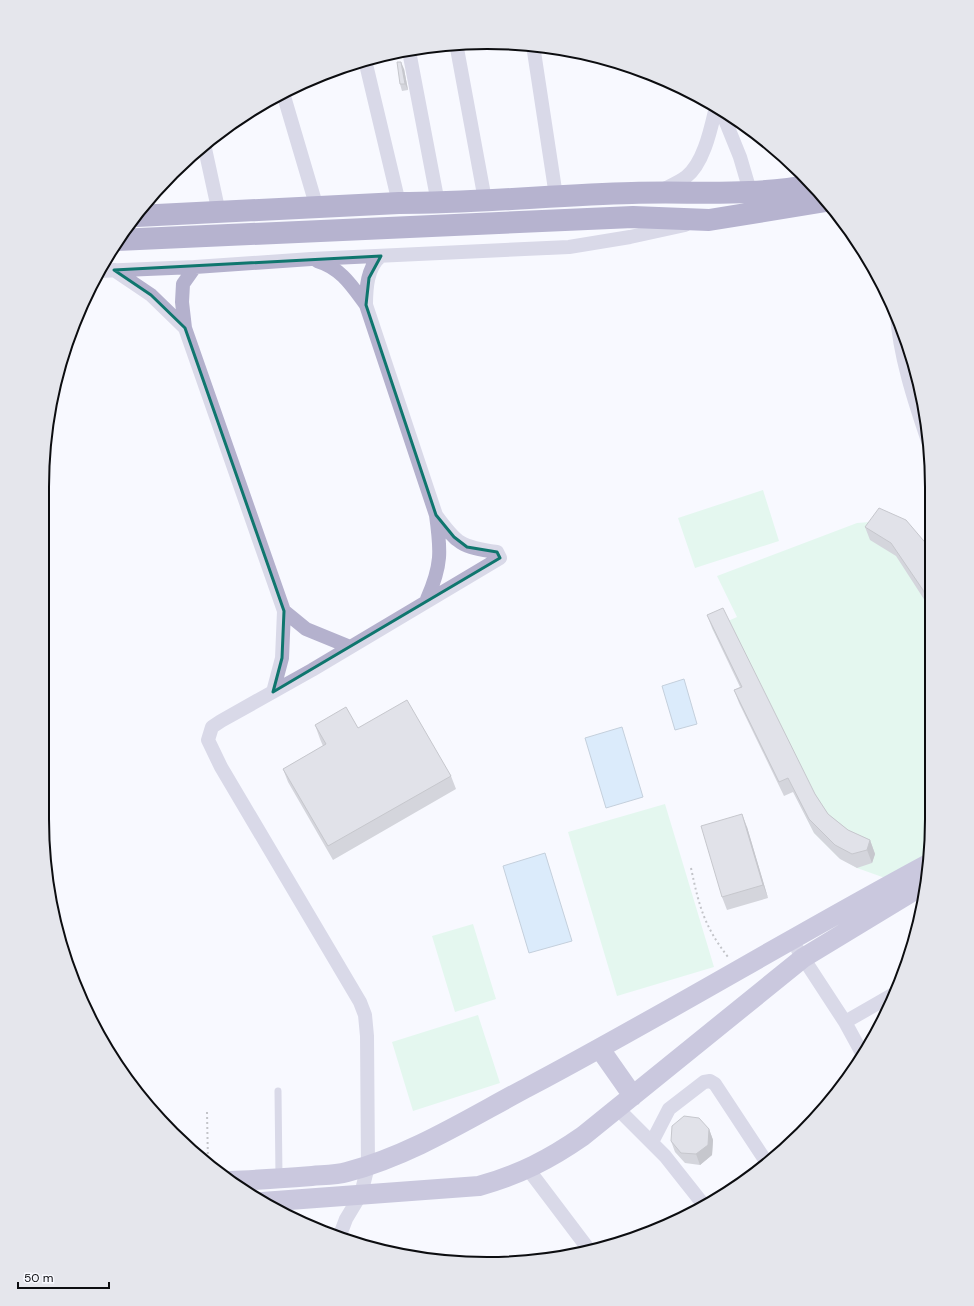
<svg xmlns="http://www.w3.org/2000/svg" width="974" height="1306" font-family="'DM Sans',sans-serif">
	<rect width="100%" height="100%" fill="#f8f9ff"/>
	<path fill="#ccf4dc" d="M 763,490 L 779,541 L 695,568 L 678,518 Z
		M 870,522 L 929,553 L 931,848 L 930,853 L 885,878 L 857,868 L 838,857 L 814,833 L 712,628 L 737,617 L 717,576 L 857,523 Z
		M 665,804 L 714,967 L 617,996 L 568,832 Z
		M 473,924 L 496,999 L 455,1012 L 432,936 Z
		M 478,1015 L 500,1083 L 413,1111 L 392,1042 Z"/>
	<path fill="#b9d9f6" stroke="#859cb1" d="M 684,679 L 697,724 L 675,730 L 662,686 Z
		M 622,727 L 643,797 L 606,808 L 585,738 Z
		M 545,853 L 572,941 L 529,953 L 503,866 Z"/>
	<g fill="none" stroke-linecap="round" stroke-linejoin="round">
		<path stroke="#838488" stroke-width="2" stroke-dasharray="2 3" stroke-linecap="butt" d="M 691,868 C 699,906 704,926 728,957
			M 918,927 L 913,919 L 921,911
			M 207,1112 L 208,1163"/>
		<path stroke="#b4b1cd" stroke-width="7" d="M 278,1091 L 279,1177"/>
		<path stroke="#b4b1cd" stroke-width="14" d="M 456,43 L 485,200
			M 533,45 L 556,196
			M 409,51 L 438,203
			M 365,60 L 399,203
			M 283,93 L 317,208
			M 721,110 L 740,157 L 750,191
			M 204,144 L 219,213
			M 662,190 C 670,186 680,182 686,177 C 704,163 711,128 716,107
			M 381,256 C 367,267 366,289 366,305 L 436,515 C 441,551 442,565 427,599
			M 317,261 C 341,268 352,286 366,305
			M 195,267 L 183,284 L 182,302 L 185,328 L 284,611 L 282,658 L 273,692
			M 114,270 L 151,295 L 185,328
			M 99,271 L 195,267 L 311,259 L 569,247 L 630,237 L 685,225
			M 897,314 C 899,354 915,403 928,441
			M 284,611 L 306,629 L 350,647
			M 798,950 L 845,1022 L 863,1055
			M 845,1022 L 892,995
			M 617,1108 L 665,1156 L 703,1204
			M 652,1142 L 669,1109 L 704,1082 L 710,1081 L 715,1084 L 767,1163
			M 528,1169 L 590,1251
			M 340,1235 L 346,1219 L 361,1194 L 368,1166 L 367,1036 L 365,1015 L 360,1002 L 221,767 L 208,740 L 212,727 L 221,721 L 312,670 L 500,558 L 497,552 C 461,547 457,544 436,515"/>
		<path stroke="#928db6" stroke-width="20" d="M 600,1049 L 633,1096
			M 230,1181 C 258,1180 285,1178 312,1176 C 323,1175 336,1175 347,1172 C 412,1155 471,1117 530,1086 C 664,1015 794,936 928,864
			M 262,1202 L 479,1186 C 519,1175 550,1159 583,1136 L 803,958 L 925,884"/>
		<path stroke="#665e96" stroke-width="22" d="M 137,216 L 399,203 C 477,203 555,195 632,193 C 691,191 753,197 811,185
			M 117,240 L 633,217 L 709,220 L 826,201"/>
	</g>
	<path fill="#a9a9b1" d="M 404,69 L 408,90 L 402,91 L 400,84 Z
		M 865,527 L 929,547 L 929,607 L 896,556 L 870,540 Z
		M 707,615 L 815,794 L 828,814 L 848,830 L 870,840 L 875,854 L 872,863 L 857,868 L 840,859 L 814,833 L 793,792 L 784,796 L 739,703 L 734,690 L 740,687 L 712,628 Z
		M 315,725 L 358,728 L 451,776 L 456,789 L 333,860 L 288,782 L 283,769 L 323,746 L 320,739 Z
		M 747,827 L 768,898 L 727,910 L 722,897 Z
		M 709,1129 L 713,1140 L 712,1155 L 700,1165 L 685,1163 L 675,1152 L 671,1141 Z"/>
	<path fill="#8a8a90" d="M 401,62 L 404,69 L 408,90 L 405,84 Z
		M 742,814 L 747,827 L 768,898 L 763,885 Z
		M 870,840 L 875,854 L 872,863 L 867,850 Z
		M 709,1129 L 713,1140 L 712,1155 L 700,1165 L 696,1154 Z"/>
	<path fill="#c5c5ce" stroke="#8a8a90" d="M 397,62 L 401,62 L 405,84 L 400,84 Z
		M 879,508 L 906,520 L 929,547 L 929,603 L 923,590 L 891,543 L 865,527 Z
		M 723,608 L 815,794 L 828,814 L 848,830 L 870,840 L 867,850 L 852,854 L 835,845 L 809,819 L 788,778 L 779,782 L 734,690 L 742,687 L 707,615 Z
		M 407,700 L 451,776 L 328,846 L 283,769 L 326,744 L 315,725 L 346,707 L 358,728 Z
		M 742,814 L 763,885 L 722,897 L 701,826 Z
		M 684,1116 L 699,1118 L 709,1129 L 708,1145 L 696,1154 L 681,1153 L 671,1141 L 672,1126 Z"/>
	<path d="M0 0H974V1306H0ZM 381,256 L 369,278 L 366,305 L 436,515 L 454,537 L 467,547 L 497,552 L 500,558 L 273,692 L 282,658 L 284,611 L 185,328 L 151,295 L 114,270 Z" fill="#f8f9ff" fill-opacity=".55" fill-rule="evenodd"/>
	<path fill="none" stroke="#0f766e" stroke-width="3" stroke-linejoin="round" d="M 381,256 L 369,278 L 366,305 L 436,515 L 454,537 L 467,547 L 497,552 L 500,558 L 273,692 L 282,658 L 284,611 L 185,328 L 151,295 L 114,270 Z"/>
	<path d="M0 0H974V1306H0ZM487 49H487A438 438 0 0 1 925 487V819A438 438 0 0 1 487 1257H487A438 438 0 0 1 49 819V487A438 438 0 0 1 487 49Z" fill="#e5e6ec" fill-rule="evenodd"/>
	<path fill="none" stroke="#0c0d10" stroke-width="2" d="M487 49H487A438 438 0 0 1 925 487V819A438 438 0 0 1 487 1257H487A438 438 0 0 1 49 819V487A438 438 0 0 1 487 49Z"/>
	<path d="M18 1282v6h91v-6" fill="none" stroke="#0c0d10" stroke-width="2"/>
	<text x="24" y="1282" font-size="12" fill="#0c0d10" stroke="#f8f9ff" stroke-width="3" paint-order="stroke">50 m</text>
</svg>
